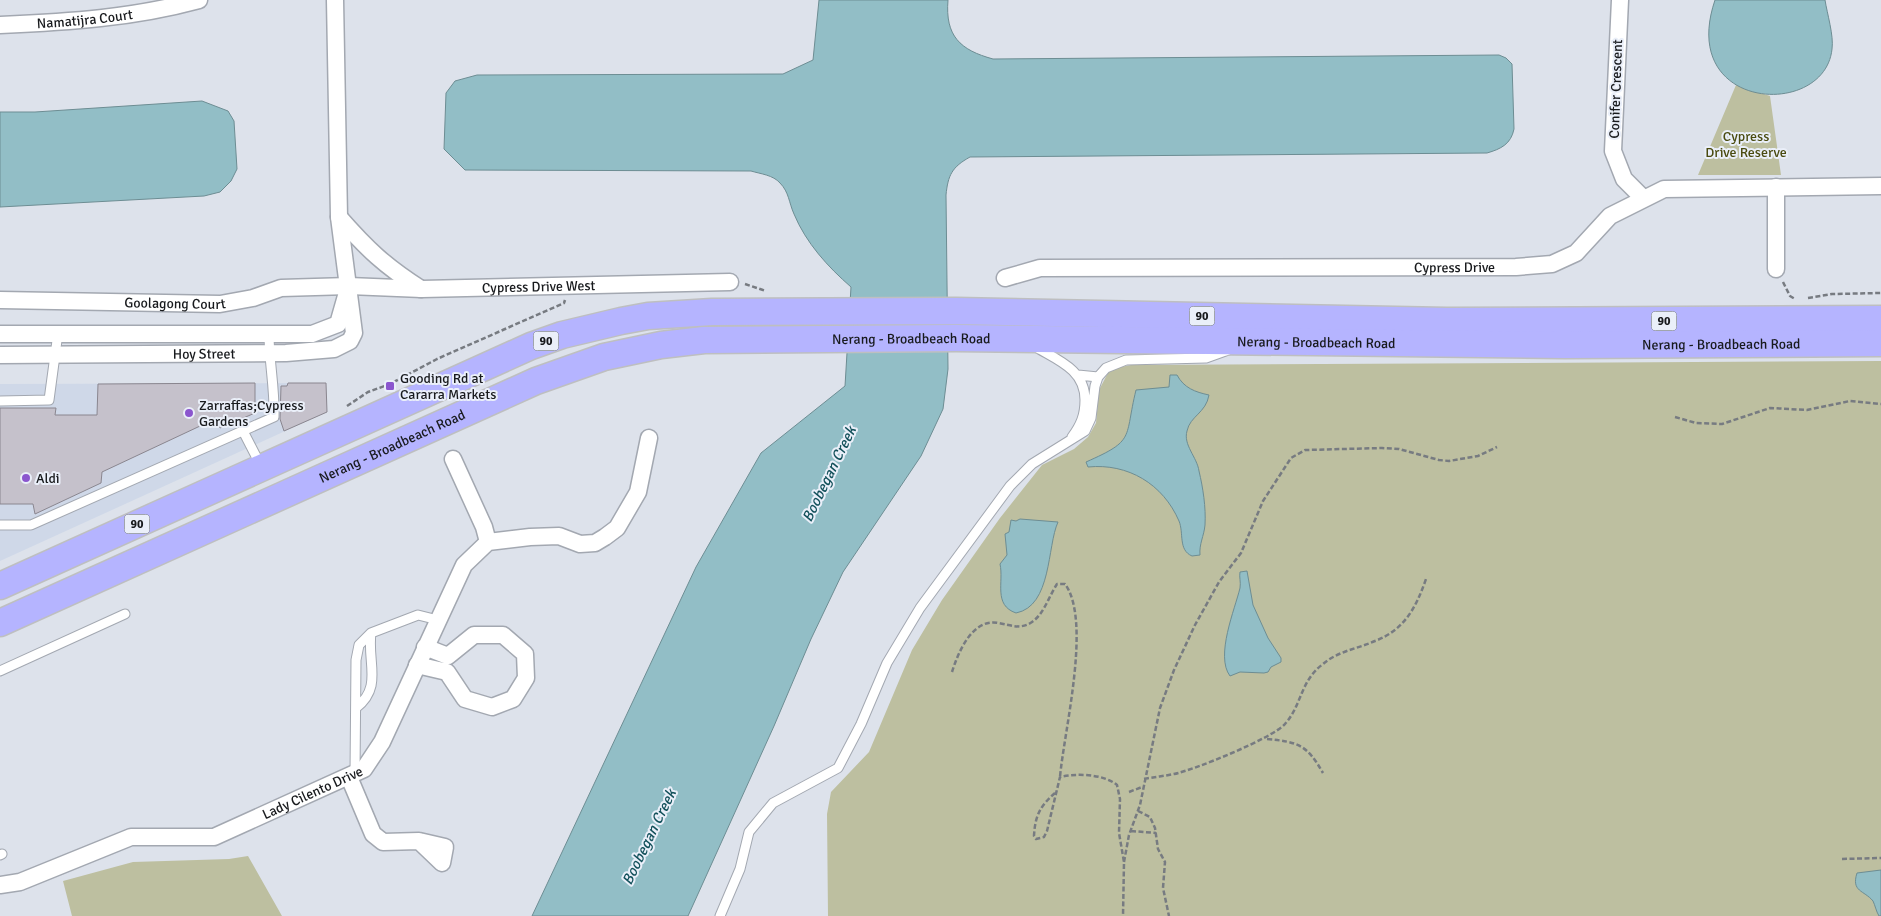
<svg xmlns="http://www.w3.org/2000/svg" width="1881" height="916" font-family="Signika,sans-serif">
	<rect width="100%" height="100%" fill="#dde2eb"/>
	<path fill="#cfd8e8" d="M 326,383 L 327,412 L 0,561 L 0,384 Z"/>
	<path fill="#bdbfa0" d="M 1736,85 L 1770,96 L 1781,175 L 1698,175 Z
		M 1881,361 L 1881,916 L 828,916 L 827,814 L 831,792 L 869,752 L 912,650 L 942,600 L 1000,518 L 1042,465 L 1074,449 L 1088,437 L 1096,423 L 1099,390 L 1110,369 L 1131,365 Z
		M 248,856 L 282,916 L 72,916 L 63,881 L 133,862 L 229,859 Z"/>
	<path fill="#92bec6" stroke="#6d8d93" d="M 819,0 L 948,0 C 945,36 960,50 993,59 L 1499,55 L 1506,58 L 1512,64 L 1514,129 C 1511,144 1501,149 1487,153 L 970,157 C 952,167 948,175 946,195 L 948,369 L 943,409 L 921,456 L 843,572 L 811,639 L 774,726 L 688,916 L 532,916 L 696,567 L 761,453 L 845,386 L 851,287 C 828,267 806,243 794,214 C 789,203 789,192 780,183 C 773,175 761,174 751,171 L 465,170 L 444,149 L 446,93 L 455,81 L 477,75 L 783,74 L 813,60 Z
		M 1715,0 L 1825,0 C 1827,13 1834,36 1832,49 C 1825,119 1677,112 1715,0 Z
		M 202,101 L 228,111 L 234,121 L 237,169 L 231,181 L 220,192 L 204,196 L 0,207 L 0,112 L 35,112 Z
		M 1170,375 L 1177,375 C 1184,388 1195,392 1209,395 C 1206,413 1190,416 1187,431 C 1183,445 1197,457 1199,471 C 1203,488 1206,507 1205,525 C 1204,536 1199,544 1200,555 L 1192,556 C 1178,550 1184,533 1179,521 C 1163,484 1128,463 1088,467 L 1086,462 C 1136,440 1124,439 1136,390 L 1169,387 Z
		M 1020,519 L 1058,522 C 1047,546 1052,606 1016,613 C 993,605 1004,582 1000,564 L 1007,555 L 1005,534 L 1009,532 L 1011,520 L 1016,521 Z
		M 1247,571 L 1253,605 L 1268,638 L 1281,658 L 1281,662 L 1271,667 L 1268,672 L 1264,673 L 1240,672 L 1230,676 C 1215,656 1235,609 1240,588 C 1241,582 1239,577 1240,572 Z
		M 1881,870 L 1881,916 L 1879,916 C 1876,911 1875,905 1873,901 C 1864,890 1851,892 1857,873 Z"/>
	<path fill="#c5c1cb" stroke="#8a868f" d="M 255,383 L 255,413 L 220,428 L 215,419 L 102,472 L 101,483 L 35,514 L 33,504 L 0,504 L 0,408 L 56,408 L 55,415 L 97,415 L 98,384 Z
		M 288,383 L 326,383 L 327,412 L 284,431 L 280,419 L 281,386 L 287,386 Z"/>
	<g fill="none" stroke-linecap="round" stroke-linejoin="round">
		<g stroke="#a3a8b1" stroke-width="11">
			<path id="lane" d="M 1034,346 C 1057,360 1085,369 1085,400 C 1085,415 1081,425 1072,437
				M 1078,375 L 1098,377
				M 0,401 L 49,400 L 58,333
				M 243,431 L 261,466
				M 0,525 L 31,525 L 274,417 C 275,389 269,362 269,334
				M 0,671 L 125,614
				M 356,708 C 383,687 367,663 371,633
				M 355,774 L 356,660 L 359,645 L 371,633 L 418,615 L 438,620
				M 0,855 L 2,854
				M 720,916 L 740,869 L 749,832 L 773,803 L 838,768 L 861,724 L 887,663 L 920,608 L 1010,486 L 1032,464 L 1085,431 L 1091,418 L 1095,386 L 1098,377 L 1106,368 L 1126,360 L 1206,358 L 1231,349"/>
		</g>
		<g stroke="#a3a8b1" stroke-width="19">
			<g id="street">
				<path d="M 1620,0 L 1613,151 L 1624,179 L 1643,198"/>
				<path id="s1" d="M 0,25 C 68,22 133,18 199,0"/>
				<path d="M 339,217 C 367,249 385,266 421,289"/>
				<path d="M 1776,269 L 1776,187"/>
				<path id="s2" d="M 1005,278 L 1040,268 L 1516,267 L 1552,264 L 1576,253 L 1610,216 L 1664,189 L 1881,186"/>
				<path id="s3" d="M 0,300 L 220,304 L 253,298 L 281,288 L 349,286 L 422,289 L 730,282"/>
				<path d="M 0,334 L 312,334 L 338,324 L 346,296"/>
				<path id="s4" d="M 0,355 L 286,353 L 334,349 L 350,341 L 354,333 L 339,217 L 335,0"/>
				<path d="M 453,459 L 484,527 L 488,542"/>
				<path d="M 417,665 L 447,672 L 465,699 L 492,707 L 513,699 L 526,678 L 525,654 L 503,635 L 474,635 L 448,656 L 425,647"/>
				<path d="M 349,777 L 373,834 L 383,842 L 419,841 L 445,847 L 442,863 L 419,841"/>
				<path id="s5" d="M 0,885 L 20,882 L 131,837 L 214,837 L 364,769 L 382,742 L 464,565 L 488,542 L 530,537 L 559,536 L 580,544 L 595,543 L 605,537 L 617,528 L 638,492 L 649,438"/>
			</g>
		</g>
		<g stroke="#bebfc0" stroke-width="29">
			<g id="primary">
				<path d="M 0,586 L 531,346 L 562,335 L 621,321 L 648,316 L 712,312 L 956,311 L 1447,321 L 1881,319"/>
				<path id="s6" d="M 0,623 L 536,381 L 604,357 L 661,345 L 704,340 L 956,338 L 1565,345 L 1881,343"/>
			</g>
		</g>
		<path stroke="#777b81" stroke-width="2.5" stroke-dasharray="5 2.5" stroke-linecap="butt" d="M 1783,282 L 1790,296 L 1795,299
			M 745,284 L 766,291
			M 1808,298 L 1832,294 L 1881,293
			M 347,406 L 368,392 L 390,384 L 437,359 L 564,303 L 565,300
			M 1675,417 L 1696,423 L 1722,424 L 1770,408 L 1807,410 L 1850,401 L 1881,404
			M 952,672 C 958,653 972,618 998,623 C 1011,625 1020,630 1032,622 C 1044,614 1049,596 1057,584 L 1065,584 C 1092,621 1064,731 1060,777
			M 1267,739 C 1299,742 1307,745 1323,773
			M 1144,779 C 1154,777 1164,776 1174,774 C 1194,770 1273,738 1285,724 C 1302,705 1300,681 1323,664 C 1338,651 1357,649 1375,641 C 1404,630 1416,608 1426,579
			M 1129,792 L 1142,787
			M 1055,793 C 1040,806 1035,816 1034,836 L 1036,839 L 1044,837 L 1047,831 L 1060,777 C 1076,773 1104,774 1117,785 L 1120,799 L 1119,833 L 1124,862 L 1123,916
			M 1138,811 L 1150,817 L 1155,828 L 1158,849 L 1165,862 L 1163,888 L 1169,916
			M 1131,831 L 1156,833
			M 1842,859 L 1881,858
			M 1124,862 L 1129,835 L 1140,805 L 1160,708 L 1174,670 L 1195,625 L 1219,582 L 1241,553 L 1263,501 L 1291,458 L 1305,450 L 1382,448 L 1399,449 L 1439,460 L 1449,461 L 1478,456 L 1497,447"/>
		<use href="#lane" stroke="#fff" stroke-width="9"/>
		<use href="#street" stroke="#fff" stroke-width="16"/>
		<use href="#primary" stroke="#b5b4ff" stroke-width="26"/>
	</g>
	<g fill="#8b56ce" stroke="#eaeff9" stroke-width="2">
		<rect x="385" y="381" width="10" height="10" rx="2.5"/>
		<circle cx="189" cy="413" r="5"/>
		<circle cx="26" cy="478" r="5"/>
	</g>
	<g text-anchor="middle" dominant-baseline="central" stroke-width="4" stroke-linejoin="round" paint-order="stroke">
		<g fill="#eaeff9" stroke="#575a5f" stroke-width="1">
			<rect x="1189.5" y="306.5" width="25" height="19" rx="4"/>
			<rect x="1651.5" y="311.5" width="25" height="19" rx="4"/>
			<rect x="533.5" y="331.5" width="25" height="19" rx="4"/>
			<rect x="124.5" y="514.5" width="25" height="19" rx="4"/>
		</g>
		<g font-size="12" font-weight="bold" fill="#181a1d">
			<text x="1202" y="316">90</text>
			<text x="1664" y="321">90</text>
			<text x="546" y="341">90</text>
			<text x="137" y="524">90</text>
		</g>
		<g font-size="14" fill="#181a1d" stroke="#eaeff9">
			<text stroke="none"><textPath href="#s1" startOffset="85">Namatijra Court</textPath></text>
			<text transform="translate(1616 89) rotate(-88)">Conifer Crescent</text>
			<text stroke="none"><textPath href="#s2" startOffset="451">Cypress Drive</textPath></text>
			<text stroke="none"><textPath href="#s3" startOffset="541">Cypress Drive West</textPath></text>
			<text stroke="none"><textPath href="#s3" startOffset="175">Goolagong Court</textPath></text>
			<text stroke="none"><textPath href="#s6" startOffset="969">Nerang - Broadbeach Road</textPath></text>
			<text stroke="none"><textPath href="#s6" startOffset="1374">Nerang - Broadbeach Road</textPath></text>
			<text stroke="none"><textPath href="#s6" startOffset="1779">Nerang - Broadbeach Road</textPath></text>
			<text stroke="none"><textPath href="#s4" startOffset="204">Hoy Street</textPath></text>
			<text stroke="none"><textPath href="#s6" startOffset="430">Nerang - Broadbeach Road</textPath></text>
			<text stroke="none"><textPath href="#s5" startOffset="331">Lady Cilento Drive</textPath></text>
		</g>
		<g font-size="14" fill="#4a4b10" stroke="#eaeff9">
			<text x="1746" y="136">Cypress<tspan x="1746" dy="16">Drive Reserve</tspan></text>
		</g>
		<g font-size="14" fill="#181a1d" stroke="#eaeff9" text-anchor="start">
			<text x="400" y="378">Gooding Rd at<tspan x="400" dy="16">Cararra Markets</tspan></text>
			<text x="199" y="405">Zarraffas;Cypress<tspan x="199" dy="16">Gardens</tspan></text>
			<text x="36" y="478">Aldi</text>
		</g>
		<g font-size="15" font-style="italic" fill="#12505a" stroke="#eaeff9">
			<text transform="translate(829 474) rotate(-64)">Boobegan Creek</text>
			<text transform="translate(649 837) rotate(-64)">Boobegan Creek</text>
		</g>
	</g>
</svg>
